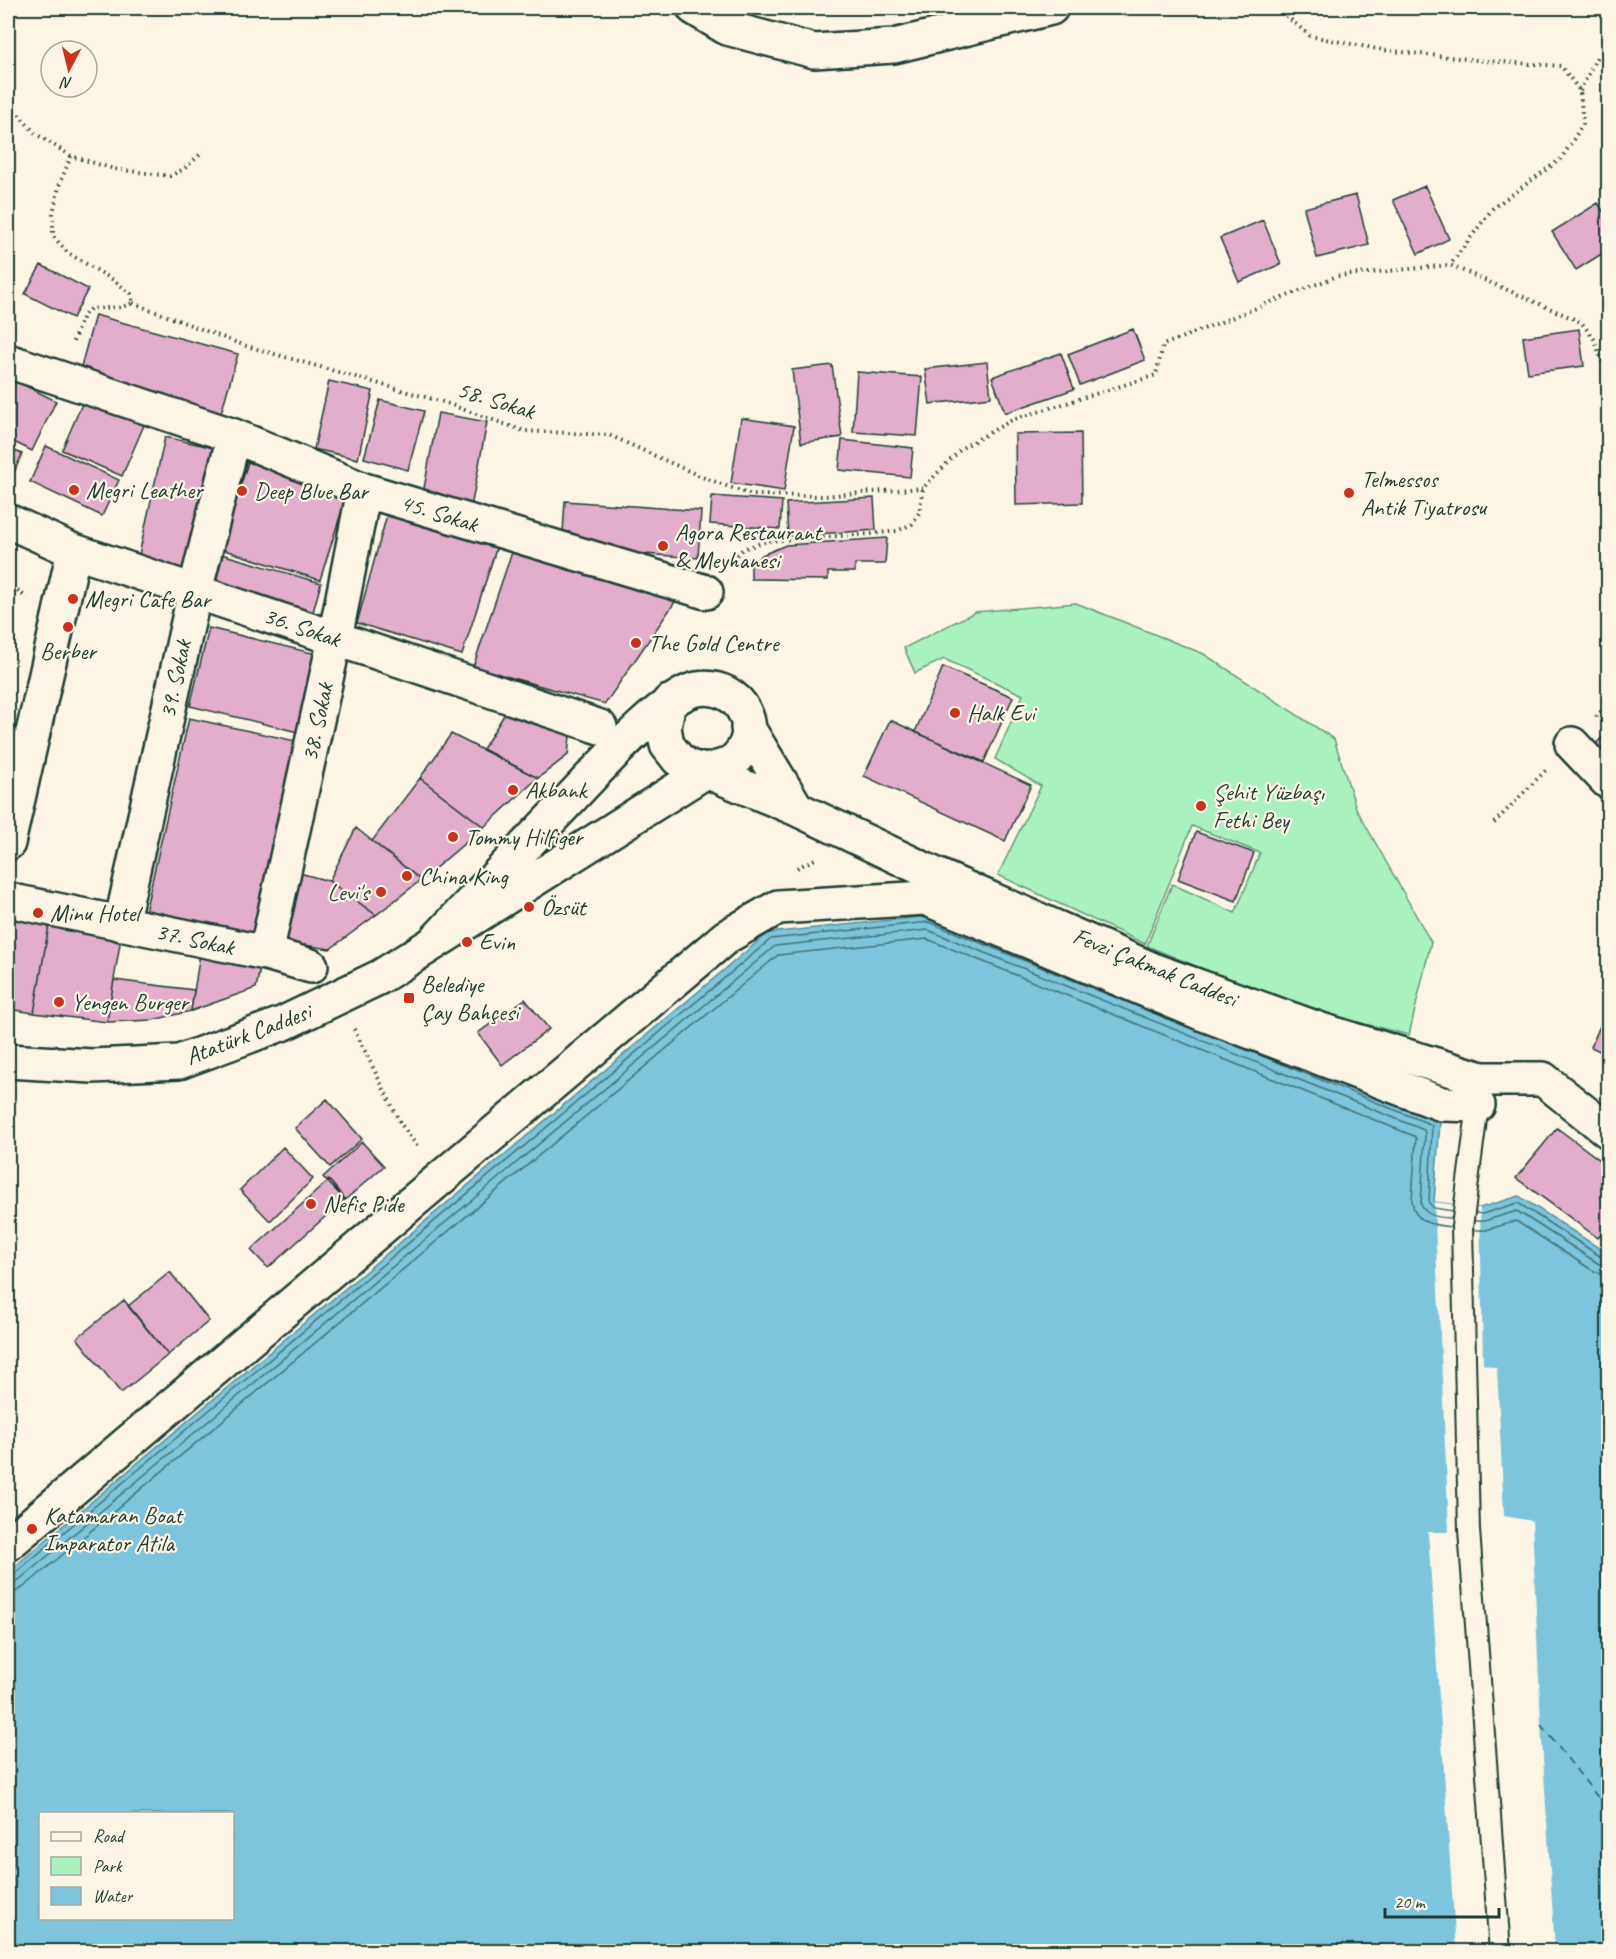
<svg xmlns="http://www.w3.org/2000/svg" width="1616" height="1959" font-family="Caveat,sans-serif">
	<rect width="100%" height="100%" fill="#fcf5e5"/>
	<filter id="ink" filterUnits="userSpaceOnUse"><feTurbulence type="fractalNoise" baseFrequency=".0167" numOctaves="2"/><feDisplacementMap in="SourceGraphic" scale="12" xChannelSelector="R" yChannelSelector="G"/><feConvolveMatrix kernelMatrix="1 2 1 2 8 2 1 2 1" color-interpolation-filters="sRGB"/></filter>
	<g filter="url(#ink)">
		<path fill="#a9f2c0" stroke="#64987a" stroke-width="1.5" d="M 1076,603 L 1204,654 L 1334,739 L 1356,808 L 1431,942 L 1409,1035 L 1296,1007 L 1147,946 L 1172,884 L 1235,913 L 1260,853 L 1192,826 L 1145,944 L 998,875 L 1041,786 L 995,759 L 1023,695 L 944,659 L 915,673 L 904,648 L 975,612 Z"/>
		<path fill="#7cc5dc" stroke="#578f99" stroke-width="1.5" fill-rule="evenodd" d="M 930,916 L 1440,1122 L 1434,1202 L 1480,1208 L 1519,1196 L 1608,1254 L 1608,1951 L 8,1952 L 8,1572 L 768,933 ZM 40,1814 L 232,1814 L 232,1918 L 40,1918 Z"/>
		<path fill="#fcf5e5" d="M 1434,1202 L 1480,1208 L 1483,1364 L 1497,1368 L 1504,1516 L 1532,1521 L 1541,1725 L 1555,1951 L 1456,1951 L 1428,1532 L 1449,1532 Z"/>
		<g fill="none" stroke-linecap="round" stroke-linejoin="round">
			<path stroke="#447377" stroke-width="1.5" d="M 1215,1037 L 1432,1125 L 1429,1203 L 1434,1208 L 1453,1211
				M 1475,1213 L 1482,1214 L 1518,1203 L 1603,1258 L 1608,1259
				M 1474,1221 L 1484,1221 L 1517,1211 L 1599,1264 L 1608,1266
				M 1473,1230 L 1486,1230 L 1516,1221 L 1595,1272 L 1608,1275
				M 8,1576 L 14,1574 L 771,939 L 929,922 L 1154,1013
				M 8,1583 L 19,1580 L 775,946 L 928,930 L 1424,1130 L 1425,1133 L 1421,1205 C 1428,1218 1440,1217 1452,1218
				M 8,1593 L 17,1591 L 24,1587 L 778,955 L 927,939 L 1414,1136 L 1416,1138 L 1412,1201 C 1414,1223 1432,1225 1451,1227"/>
			<path stroke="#365f5e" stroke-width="1.5" stroke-dasharray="8 6" stroke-linecap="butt" d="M 1541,1725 L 1608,1810"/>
		</g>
		<path fill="#e2aecb" stroke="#1f3d34" stroke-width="1.5" d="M 1425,186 L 1449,239 L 1418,254 L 1393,200 Z
			M 1356,195 L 1369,245 L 1317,258 L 1304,208 Z
			M 1598,203 L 1608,219 L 1608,250 L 1576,270 L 1552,232 Z
			M 1263,220 L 1281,264 L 1239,282 L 1220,238 Z
			M 41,265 L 88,289 L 73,318 L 25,294 Z
			M 95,315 L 238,354 L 221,413 L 79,374 Z
			M 1133,329 L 1145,360 L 1080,385 L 1068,354 Z
			M 1579,329 L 1584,366 L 1528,373 L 1523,337 Z
			M 1061,353 L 1074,389 L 1005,413 L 992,377 Z
			M 987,362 L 991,397 L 930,404 L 925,369 Z
			M 832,365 L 842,437 L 801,443 L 792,370 Z
			M 857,372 L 922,377 L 917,436 L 853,432 Z
			M 8,377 L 56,401 L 32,451 L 8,439 Z
			M 329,381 L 373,391 L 358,459 L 314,449 Z
			M 88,390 L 148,416 L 122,476 L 62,450 Z
			M 380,400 L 424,411 L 408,470 L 364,458 Z
			M 438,413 L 487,422 L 471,508 L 422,499 Z
			M 741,418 L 794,426 L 784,491 L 731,483 Z
			M 1081,433 L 1082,503 L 1016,505 L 1015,434 Z
			M 165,437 L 215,448 L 188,570 L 138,559 Z
			M 842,440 L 913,448 L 910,477 L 839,470 Z
			M 46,446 L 119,480 L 102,516 L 30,482 Z
			M 8,448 L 22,454 L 8,487 Z
			M 248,462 L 347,494 L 320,580 L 221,549 Z
			M 712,496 L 782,501 L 780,529 L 710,524 Z
			M 874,498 L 876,530 L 788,536 L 786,503 Z
			M 565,501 L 701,511 L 698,558 L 562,548 Z
			M 388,511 L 498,543 L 462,655 L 357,623 Z
			M 887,538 L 885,564 L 855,564 L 855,572 L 828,572 L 828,580 L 751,579 L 751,565 L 762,555 L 786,545 Z
			M 513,549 L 677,599 L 605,704 L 473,667 Z
			M 211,551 L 321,583 L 311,619 L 201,587 Z
			M 209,628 L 316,654 L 298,732 L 190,706 Z
			M 943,667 L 1013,697 L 984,762 L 915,732 Z
			M 507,710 L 570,736 L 568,755 L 538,778 L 483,749 Z
			M 189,718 L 305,743 L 261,938 L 145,912 Z
			M 890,720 L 1031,785 L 1005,841 L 864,776 Z
			M 1608,731 L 1608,765 L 1593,747 Z
			M 451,734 L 538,778 L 484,827 L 420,778 Z
			M 420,778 L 484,827 L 421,880 L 372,841 Z
			M 356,828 L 421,880 L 376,915 L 329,881 Z
			M 1196,832 L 1254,853 L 1236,901 L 1178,879 Z
			M 292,871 L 329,881 L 376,915 L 330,949 L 278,941 Z
			M 9,912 L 50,919 L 34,1013 L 8,1009 L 8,922 Z
			M 50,919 L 122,931 L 107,1022 L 34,1013 Z
			M 201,947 L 262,959 L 256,988 L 191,1011 Z
			M 114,980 L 194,990 L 191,1011 L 153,1020 L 107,1022 Z
			M 525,999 L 549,1029 L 502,1065 L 478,1033 Z
			M 1608,1007 L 1608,1055 L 1591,1047 Z
			M 327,1099 L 362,1139 L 330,1167 L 295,1128 Z
			M 1557,1128 L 1608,1166 L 1608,1227 L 1598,1238 L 1516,1178 Z
			M 362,1142 L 384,1166 L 345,1200 L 323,1177 Z
			M 283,1147 L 313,1179 L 270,1221 L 240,1190 Z
			M 329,1180 L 345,1199 L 268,1268 L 251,1250 Z
			M 170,1272 L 209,1321 L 168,1355 L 128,1306 Z
			M 124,1300 L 168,1355 L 121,1393 L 77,1338 Z"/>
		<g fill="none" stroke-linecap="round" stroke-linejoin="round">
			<g stroke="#1f3d34" stroke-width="24">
				<path id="lane" d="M 1479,1097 L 1462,1227 L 1469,1530 L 1500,1952"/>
			</g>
			<g stroke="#1f3d34" stroke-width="38">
				<path id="street" d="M 694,8 L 727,28 L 814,51 L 894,46 L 1051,8
					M 8,361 L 234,436 L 364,490 L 706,592
					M 8,521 L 74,551 L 600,727
					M 1572,744 L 1608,782
					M 8,843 L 74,551
					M 8,900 L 266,953 L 311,966
					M 121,924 L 195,591 L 234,436
					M 266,953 L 335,638 L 364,490
					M 8,1544 L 726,937 L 778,907 L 925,898 L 1201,1013 L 1442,1104 L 1478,1105"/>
			</g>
			<g stroke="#1f3d34" stroke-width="38">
				<path id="secondary" d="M 669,702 L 664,727 L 667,745 L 678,759 L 689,767 L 706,771 L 797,809 L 936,875 L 1158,972 L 1321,1030 L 1482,1079 L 1543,1079 L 1608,1131
					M 748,728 L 797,809
					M 8,1061 L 92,1066 L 179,1062 L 284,1023 L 380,977 L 706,771 C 713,769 725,767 732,762 C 768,734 741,681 697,689 C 664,695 596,772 571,798 C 525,846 480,893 435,941"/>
			</g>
			<path stroke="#1f3d34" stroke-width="4" stroke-dasharray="1.5 4.5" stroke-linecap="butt" d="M 1277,8 L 1310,36 L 1383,50 L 1486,61 L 1561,66 L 1580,91 L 1583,124 L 1561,159 L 1493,208 L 1450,265
				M 1580,91 L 1597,57 L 1608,51
				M 8,100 L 11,106 L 36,134 L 71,156 L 114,169 L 170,176 L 184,169 L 203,152
				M 71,156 L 59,186 L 53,213 L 53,236 L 68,253 L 115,281 L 131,294 L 133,303 L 122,307 L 90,309 L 83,316 L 72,344
				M 133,303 L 243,345 L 443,402 L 524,431 L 609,435 L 702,477 L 752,495 L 823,496 L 923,488
				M 728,563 L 743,549 L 767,541 L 870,534 L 897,531 L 912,524 L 919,513 L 923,488 L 962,448 L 1012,420 L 1156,375 L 1163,345 L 1337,276 L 1450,265 L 1581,322 L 1594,339 L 1608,377
				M 8,583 L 27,598
				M 1596,717 L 1608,703
				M 1494,823 L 1546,770
				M 797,868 L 817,858
				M 354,1029 L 401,1124 L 419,1149"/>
			<use href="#lane" stroke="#fcf5e5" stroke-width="20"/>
			<use href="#street" stroke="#fcf5e5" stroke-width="33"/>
			<use href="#secondary" stroke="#fcf5e5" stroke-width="33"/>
		</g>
	</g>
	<g fill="#c8321e" stroke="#fcf5e5" stroke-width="2">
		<circle cx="74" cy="490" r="6"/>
		<circle cx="242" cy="491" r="6"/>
		<circle cx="1349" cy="493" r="6"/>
		<circle cx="663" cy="546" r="6"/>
		<circle cx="73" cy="599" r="6"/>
		<circle cx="68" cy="627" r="6"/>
		<circle cx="636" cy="643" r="6"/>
		<circle cx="955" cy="713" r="6"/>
		<circle cx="513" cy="790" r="6"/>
		<circle cx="1201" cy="806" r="6"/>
		<circle cx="453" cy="837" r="6"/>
		<circle cx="407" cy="876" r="6"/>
		<circle cx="381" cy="892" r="6"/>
		<circle cx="529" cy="907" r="6"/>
		<circle cx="38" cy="913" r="6"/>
		<circle cx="467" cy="942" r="6"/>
		<rect x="403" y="992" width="12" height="12" rx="3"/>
		<circle cx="59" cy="1002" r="6"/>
		<circle cx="311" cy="1204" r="6"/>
		<circle cx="32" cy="1529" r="6"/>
	</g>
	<g text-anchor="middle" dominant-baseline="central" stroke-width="4.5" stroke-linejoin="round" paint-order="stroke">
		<g font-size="24" fill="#1f3d34" stroke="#fcf5e5">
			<text transform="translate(496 400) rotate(17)">58. Sokak</text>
			<text transform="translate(439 513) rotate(17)">45. Sokak</text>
			<text transform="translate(302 627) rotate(19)">36. Sokak</text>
			<text transform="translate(175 679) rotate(-78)">39. Sokak</text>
			<text transform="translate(317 722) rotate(-78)">38. Sokak</text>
			<text transform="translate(195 939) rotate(12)">37. Sokak</text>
			<text transform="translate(1155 967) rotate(22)">Fevzi Çakmak Caddesi</text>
			<text transform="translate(248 1034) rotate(-21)">Atatürk Caddesi</text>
		</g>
		<g font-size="24" fill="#1f3d34" stroke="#fcf5e5" text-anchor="start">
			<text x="1361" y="479">Telmessos<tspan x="1361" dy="28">Antik Tiyatrosu</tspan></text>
			<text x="86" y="490">Megri Leather</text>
			<text x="254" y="491">Deep Blue Bar</text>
			<text x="675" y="532">Agora Restaurant<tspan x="675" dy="28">&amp; Meyhanesi</tspan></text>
			<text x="85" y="599">Megri Cafe Bar</text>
			<text x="648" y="643">The Gold Centre</text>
			<text x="68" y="651" text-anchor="middle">Berber</text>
			<text x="967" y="713">Halk Evi</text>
			<text x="525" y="790">Akbank</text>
			<text x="1213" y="792">Şehit Yüzbaşı<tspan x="1213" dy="28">Fethi Bey</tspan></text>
			<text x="465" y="837">Tommy Hilfiger</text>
			<text x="419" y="876">China King</text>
			<text x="369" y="892" text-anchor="end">Levi's</text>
			<text x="541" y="907">Özsüt</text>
			<text x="50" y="913">Minu Hotel</text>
			<text x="479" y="942">Evin</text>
			<text x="421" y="984">Belediye<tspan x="421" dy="28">Çay Bahçesi</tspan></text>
			<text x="71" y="1002">Yengen Burger</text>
			<text x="323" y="1204">Nefis Pide</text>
			<text x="44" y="1515">Katamaran Boat<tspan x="44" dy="28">Imparator Atila</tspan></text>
		</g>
	</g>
	<rect width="1616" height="1959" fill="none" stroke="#fcf5e5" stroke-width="30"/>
	<rect x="15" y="15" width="1586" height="1929" fill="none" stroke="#1f3d34" stroke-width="2" filter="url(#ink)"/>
	<rect x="39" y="1812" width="195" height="108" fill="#fcf5e5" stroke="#a4ab9e" stroke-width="1.5"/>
	<rect x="51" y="1832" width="30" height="9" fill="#fcf5e5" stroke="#a4ab9e" stroke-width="1.5"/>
	<text x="93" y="1842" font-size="18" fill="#1f3d34">Road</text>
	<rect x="51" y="1857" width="30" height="18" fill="#a9f2c0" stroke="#a4ab9e" stroke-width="1.5"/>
	<text x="93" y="1872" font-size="18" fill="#1f3d34">Park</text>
	<rect x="51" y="1887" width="30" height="18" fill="#7cc5dc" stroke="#a4ab9e" stroke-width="1.5"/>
	<text x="93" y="1902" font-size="18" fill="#1f3d34">Water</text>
	<g transform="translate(69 69) rotate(187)"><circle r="28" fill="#fcf5e5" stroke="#a4ab9e" stroke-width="1.5"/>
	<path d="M0-4.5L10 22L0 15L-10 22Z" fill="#c8321e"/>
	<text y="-9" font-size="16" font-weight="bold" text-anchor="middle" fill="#1f3d34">N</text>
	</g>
	<path d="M1385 1908v9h114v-9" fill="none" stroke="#1f3d34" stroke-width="3"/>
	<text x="1394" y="1908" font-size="18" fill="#1f3d34" stroke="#fcf5e5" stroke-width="4.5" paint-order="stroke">20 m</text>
</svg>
